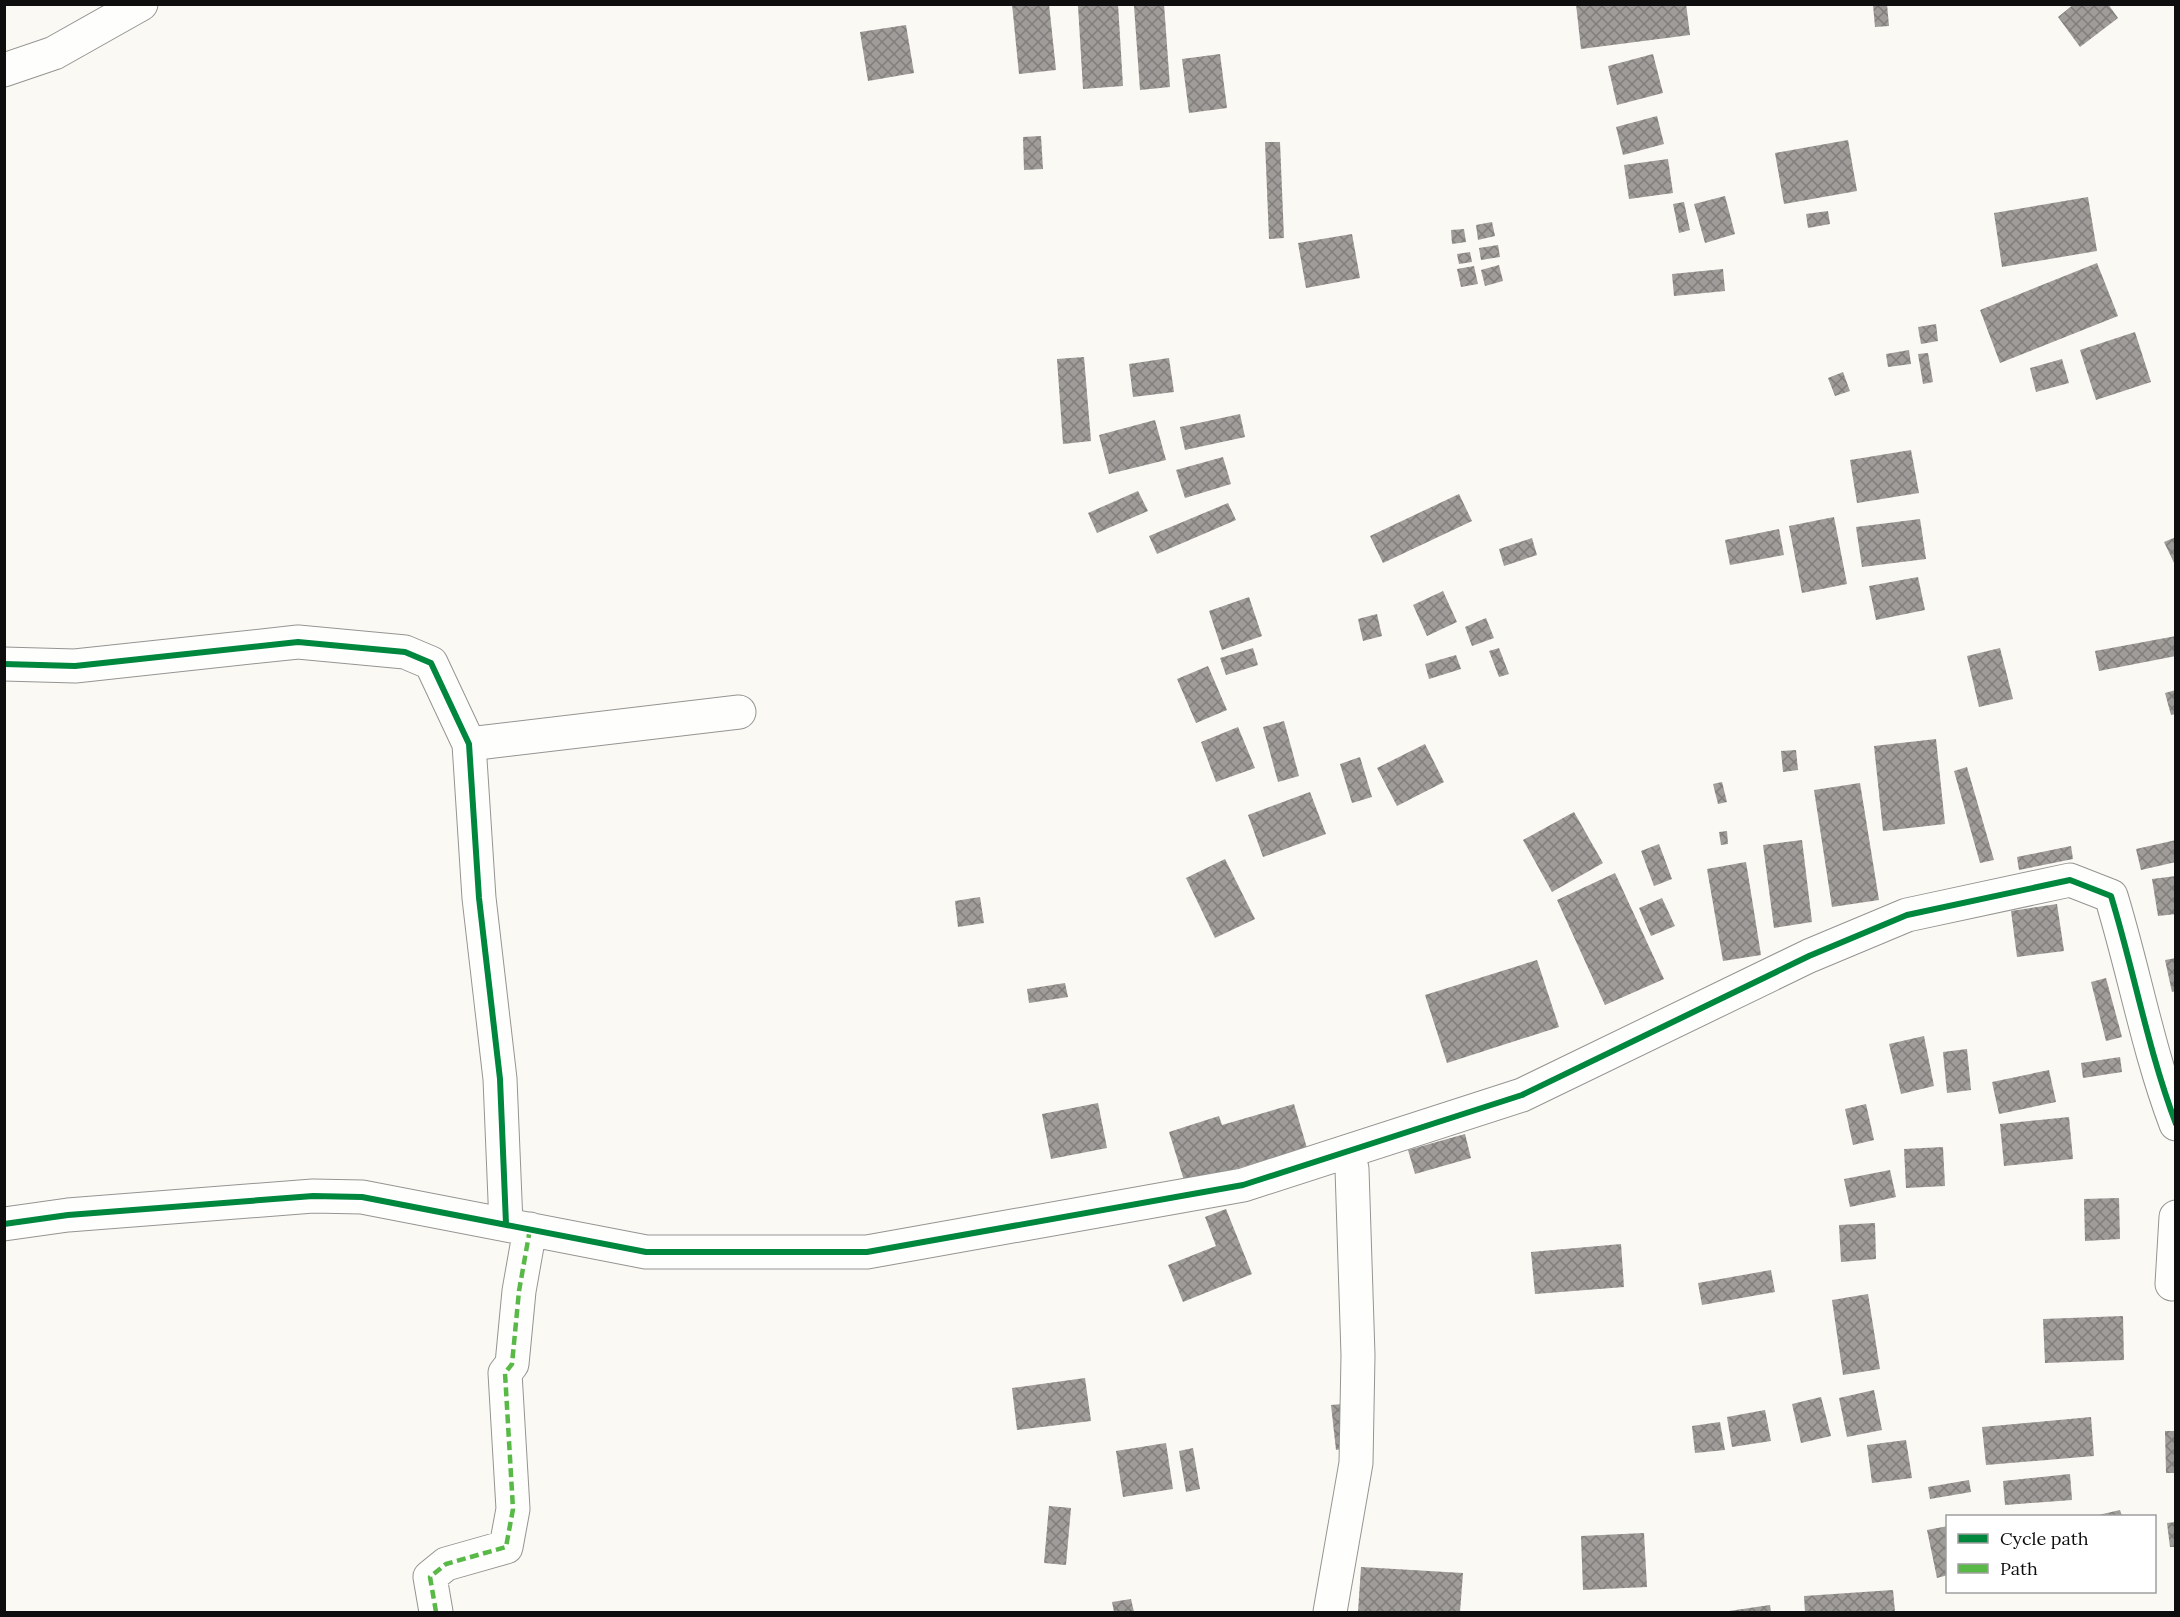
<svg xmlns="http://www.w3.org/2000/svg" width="2180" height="1617" font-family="Lora,serif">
	<defs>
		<pattern id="building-cross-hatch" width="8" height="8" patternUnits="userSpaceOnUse" patternTransform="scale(1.5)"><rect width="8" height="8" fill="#9f9c99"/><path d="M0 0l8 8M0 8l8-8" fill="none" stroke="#807e7b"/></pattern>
	</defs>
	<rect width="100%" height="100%" fill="#fbf9f4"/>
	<path fill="url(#building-cross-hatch)" d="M 1012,4 L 1049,4 L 1056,70 L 1019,74 Z
		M 1118,4 L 1123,86 L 1083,89 L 1078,6 Z
		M 1164,4 L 1170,87 L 1140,90 L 1134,6 Z
		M 1576,4 L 1686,4 L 1690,35 L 1581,49 Z
		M 1887,4 L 1889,26 L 1875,27 L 1873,5 Z
		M 2074,4 L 2108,4 L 2118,18 L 2080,47 L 2058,17 Z
		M 906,25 L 914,73 L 868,81 L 860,32 Z
		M 1220,54 L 1227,108 L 1189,113 L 1182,59 Z
		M 1653,54 L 1663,93 L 1617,105 L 1608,66 Z
		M 1657,116 L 1664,144 L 1623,155 L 1616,127 Z
		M 1041,136 L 1043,169 L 1024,170 L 1023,137 Z
		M 1848,140 L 1857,191 L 1784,204 L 1775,153 Z
		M 1265,142 L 1280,142 L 1284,238 L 1269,239 Z
		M 1668,159 L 1673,193 L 1629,199 L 1624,165 Z
		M 1725,196 L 1735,234 L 1705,243 L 1694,204 Z
		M 2088,197 L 2097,251 L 2002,267 L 1994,213 Z
		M 1684,202 L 1690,230 L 1679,233 L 1673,204 Z
		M 1828,211 L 1830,224 L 1808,228 L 1806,214 Z
		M 1492,222 L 1495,236 L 1478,240 L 1476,225 Z
		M 1464,229 L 1466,242 L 1452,244 L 1451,230 Z
		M 1352,234 L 1360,278 L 1306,288 L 1298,243 Z
		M 1498,245 L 1500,257 L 1481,260 L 1479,248 Z
		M 1470,252 L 1472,262 L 1459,264 L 1457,254 Z
		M 2097,263 L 2118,316 L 2000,363 L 1980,310 Z
		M 1499,265 L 1503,281 L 1485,286 L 1481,270 Z
		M 1474,266 L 1478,284 L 1461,287 L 1457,269 Z
		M 1723,269 L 1725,291 L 1674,296 L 1672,274 Z
		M 1936,324 L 1938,341 L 1921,344 L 1918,327 Z
		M 2135,332 L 2151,382 L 2096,400 L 2080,350 Z
		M 1909,350 L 1911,364 L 1888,367 L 1886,354 Z
		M 1928,353 L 1933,382 L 1923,384 L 1918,354 Z
		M 1084,357 L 1091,441 L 1063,444 L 1057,359 Z
		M 1169,358 L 1174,392 L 1133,397 L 1129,364 Z
		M 2062,359 L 2069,383 L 2036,392 L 2030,368 Z
		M 1843,372 L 1850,391 L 1835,396 L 1828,378 Z
		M 1240,414 L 1245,437 L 1185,450 L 1180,427 Z
		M 1155,420 L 1166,460 L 1109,474 L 1099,435 Z
		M 1911,450 L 1919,493 L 1857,503 L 1850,460 Z
		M 1223,457 L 1231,484 L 1185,498 L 1176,470 Z
		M 1138,491 L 1148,511 L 1097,533 L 1088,513 Z
		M 1459,494 L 1472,521 L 1383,563 L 1370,536 Z
		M 1228,503 L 1236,520 L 1157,554 L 1149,536 Z
		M 1834,517 L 1847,584 L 1802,593 L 1789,526 Z
		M 1920,519 L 1926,559 L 1862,567 L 1856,527 Z
		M 1779,529 L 1784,555 L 1730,565 L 1725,540 Z
		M 2176,537 L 2176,567 L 2164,542 Z
		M 1532,538 L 1537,555 L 1504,566 L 1499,549 Z
		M 1918,577 L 1925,610 L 1876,620 L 1869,586 Z
		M 1443,591 L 1457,622 L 1427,636 L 1413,605 Z
		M 1249,597 L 1262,636 L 1222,650 L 1209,611 Z
		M 1377,614 L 1382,636 L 1363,641 L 1358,619 Z
		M 1486,618 L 1494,638 L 1472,646 L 1465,627 Z
		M 2176,636 L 2176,656 L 2099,671 L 2095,651 Z
		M 1253,648 L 1258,665 L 1226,675 L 1220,658 Z
		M 1499,648 L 1509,674 L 1499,677 L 1489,651 Z
		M 2000,648 L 2013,699 L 1979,707 L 1967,656 Z
		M 1456,655 L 1461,669 L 1429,679 L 1425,664 Z
		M 1208,666 L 1227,710 L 1196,723 L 1177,679 Z
		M 2176,690 L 2176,714 L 2171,715 L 2165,693 Z
		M 1284,721 L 1299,776 L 1278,782 L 1263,727 Z
		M 1238,727 L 1255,768 L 1216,782 L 1201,742 Z
		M 1936,739 L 1945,824 L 1883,831 L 1874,746 Z
		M 1425,744 L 1444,782 L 1397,806 L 1377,768 Z
		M 1796,750 L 1798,770 L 1783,772 L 1781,751 Z
		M 1360,757 L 1372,797 L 1352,803 L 1340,764 Z
		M 1967,767 L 1994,860 L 1980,863 L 1954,771 Z
		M 1722,782 L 1727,802 L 1718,804 L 1713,784 Z
		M 1860,783 L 1879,900 L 1832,907 L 1814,790 Z
		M 1310,792 L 1326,834 L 1263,857 L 1248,815 Z
		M 1574,812 L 1603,863 L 1552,892 L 1523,840 Z
		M 1727,831 L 1728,844 L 1721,845 L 1719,832 Z
		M 1802,840 L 1812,922 L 1774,928 L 1763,845 Z
		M 2176,840 L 2176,862 L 2141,870 L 2136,849 Z
		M 1659,844 L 1672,879 L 1654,886 L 1641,851 Z
		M 2071,846 L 2073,859 L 2019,870 L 2017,857 Z
		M 1225,859 L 1255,919 L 1215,938 L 1186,878 Z
		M 1746,862 L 1761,955 L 1723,961 L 1707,869 Z
		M 1615,873 L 1664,979 L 1605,1005 L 1557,900 Z
		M 2176,876 L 2176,914 L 2158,916 L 2152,879 Z
		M 980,897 L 984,923 L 958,927 L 955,901 Z
		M 1662,898 L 1675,926 L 1651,936 L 1639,908 Z
		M 2057,904 L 2064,951 L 2017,957 L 2011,911 Z
		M 2176,958 L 2176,991 L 2172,992 L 2165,960 Z
		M 1537,960 L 1559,1027 L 1447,1063 L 1425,995 Z
		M 2106,978 L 2122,1037 L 2106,1041 L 2091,982 Z
		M 1065,983 L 1068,997 L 1029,1003 L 1027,989 Z
		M 1924,1036 L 1934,1086 L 1901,1094 L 1889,1044 Z
		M 1967,1049 L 1971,1090 L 1947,1093 L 1943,1052 Z
		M 2120,1057 L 2122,1072 L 2083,1078 L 2081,1063 Z
		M 2049,1070 L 2056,1102 L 1999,1114 L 1992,1082 Z
		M 1098,1103 L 1107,1148 L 1051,1159 L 1042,1114 Z
		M 1294,1104 L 1307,1148 L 1235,1169 L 1237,1175 L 1187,1190 L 1169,1132 L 1219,1116 L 1222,1125 Z
		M 1866,1104 L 1874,1140 L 1853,1145 L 1845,1109 Z
		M 2069,1117 L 2073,1159 L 2004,1166 L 2000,1124 Z
		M 1465,1134 L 1471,1158 L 1415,1174 L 1408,1150 Z
		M 1943,1147 L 1945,1186 L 1906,1188 L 1904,1149 Z
		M 1890,1170 L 1896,1197 L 1850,1207 L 1844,1179 Z
		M 2119,1198 L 2120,1239 L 2085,1241 L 2084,1199 Z
		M 1226,1209 L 1252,1274 L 1183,1302 L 1168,1265 L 1216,1246 L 1205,1217 Z
		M 1875,1223 L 1876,1259 L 1841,1262 L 1839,1225 Z
		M 1621,1244 L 1624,1287 L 1535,1294 L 1531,1252 Z
		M 1771,1270 L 1775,1292 L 1702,1305 L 1698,1283 Z
		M 1868,1294 L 1880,1369 L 1843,1375 L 1832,1300 Z
		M 2123,1316 L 2124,1360 L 2045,1363 L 2043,1319 Z
		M 1085,1378 L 1091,1421 L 1017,1430 L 1012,1388 Z
		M 1874,1390 L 1882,1430 L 1847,1437 L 1839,1398 Z
		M 1821,1397 L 1831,1436 L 1801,1443 L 1792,1404 Z
		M 1342,1404 L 1347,1448 L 1336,1450 L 1331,1405 Z
		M 1765,1410 L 1771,1441 L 1732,1447 L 1727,1417 Z
		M 2091,1417 L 2094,1456 L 1986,1465 L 1982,1427 Z
		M 1720,1422 L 1725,1450 L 1695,1453 L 1692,1426 Z
		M 2165,1431 L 2176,1431 L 2176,1473 L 2166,1473 Z
		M 1906,1440 L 1912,1478 L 1872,1483 L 1867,1445 Z
		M 1166,1443 L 1173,1489 L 1123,1497 L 1116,1451 Z
		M 1193,1448 L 1200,1489 L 1186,1492 L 1179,1451 Z
		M 2070,1474 L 2072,1500 L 2005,1505 L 2003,1481 Z
		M 1969,1480 L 1971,1492 L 1930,1499 L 1928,1487 Z
		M 1049,1506 L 1071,1508 L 1066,1565 L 1044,1563 Z
		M 2120,1510 L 2122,1516 L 2094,1516 Z
		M 2176,1522 L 2176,1547 L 2170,1547 L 2167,1523 Z
		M 1948,1526 L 1948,1575 L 1937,1578 L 1927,1530 Z
		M 1644,1533 L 1647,1587 L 1583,1590 L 1581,1536 Z
		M 1361,1567 L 1463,1573 L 1460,1612 L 1358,1612 Z
		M 1893,1590 L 1895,1612 L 1805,1612 L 1804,1596 Z
		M 1131,1599 L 1134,1612 L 1114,1612 L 1112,1602 Z
		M 1770,1605 L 1771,1612 L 1729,1612 L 1729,1611 Z"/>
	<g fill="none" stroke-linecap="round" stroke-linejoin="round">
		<g stroke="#959492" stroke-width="35">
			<path id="minor" d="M 4,70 L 54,53 L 141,4
				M 4,664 L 75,666 L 298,642 L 405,652 L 431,663 L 469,744 L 479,898 L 500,1079 L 506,1224
				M 469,744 L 739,712
				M 4,1224 L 68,1215 L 313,1196 L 362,1197 L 646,1252 L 867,1252 L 1243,1185 L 1522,1095 L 1809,956 L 1907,915 L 2070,880 L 2111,896 C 2134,971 2148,1050 2176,1124
				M 2172,1284 L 2176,1217
				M 436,1612 L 430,1577 L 446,1564 L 506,1547 L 513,1509 L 505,1373 L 512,1364 L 519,1291 L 530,1229
				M 1330,1612 L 1356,1463 L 1358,1355 L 1352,1169 L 1348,1151"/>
		</g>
		<use href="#minor" stroke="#fefefd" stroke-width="33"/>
		<path stroke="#58b947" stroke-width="4.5" stroke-dasharray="9 4.5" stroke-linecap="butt" d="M 436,1612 L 430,1577 L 446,1564 L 506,1547 L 513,1509 L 505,1373 L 512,1364 L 519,1291 L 530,1229"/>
		<g stroke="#fff" stroke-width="10">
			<path id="cycleway" d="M 4,664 L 75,666 L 298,642 L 405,652 L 431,663 L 469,744 L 479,898 L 500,1079 L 506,1224
				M 4,1224 L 68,1215 L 313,1196 L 362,1197 L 646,1252 L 867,1252 L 1243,1185 L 1522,1095 L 1809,956 L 1907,915 L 2070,880 L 2111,896 C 2134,971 2148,1050 2176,1124"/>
		</g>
		<use href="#cycleway" stroke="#00873e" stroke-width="6"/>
	</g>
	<rect width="2180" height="1617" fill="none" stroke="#0e0e0e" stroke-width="12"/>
	<rect x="1946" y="1515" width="210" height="78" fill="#ffffff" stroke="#9f9f9f" stroke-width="1.5"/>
	<rect x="1958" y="1534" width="30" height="9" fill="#00873e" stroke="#9f9f9f" stroke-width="1.5"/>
	<text x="2000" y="1545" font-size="18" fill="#0e0e0e">Cycle path</text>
	<rect x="1958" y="1564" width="30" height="9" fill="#58b947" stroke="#9f9f9f" stroke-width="1.5"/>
	<text x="2000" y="1575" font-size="18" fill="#0e0e0e">Path</text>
</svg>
